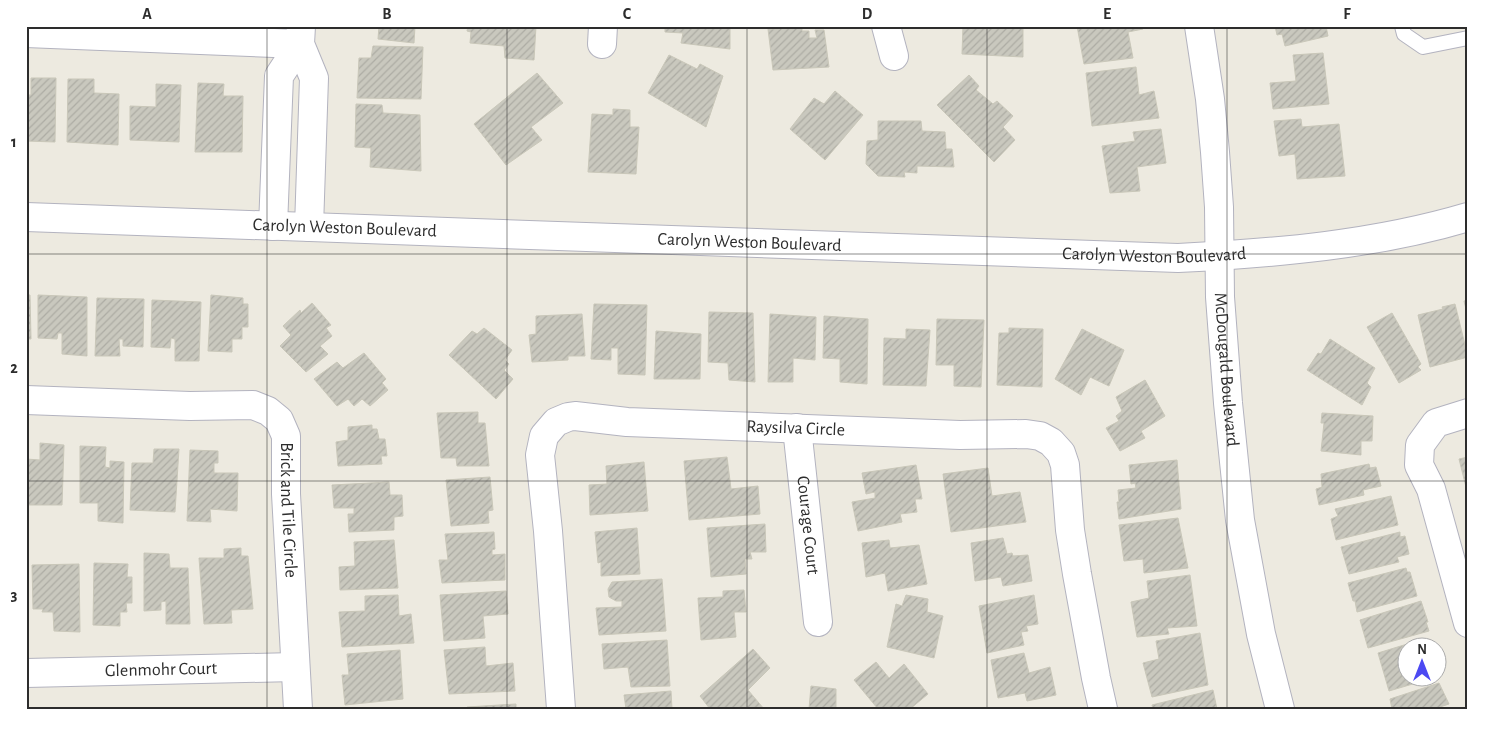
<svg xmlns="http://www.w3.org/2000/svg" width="1494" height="735" font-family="'Alegreya Sans',sans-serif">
	<defs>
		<pattern id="building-hatch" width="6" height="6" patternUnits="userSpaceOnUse" patternTransform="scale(1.25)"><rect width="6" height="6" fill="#c9c8be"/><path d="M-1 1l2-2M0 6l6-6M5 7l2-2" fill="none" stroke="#adaca4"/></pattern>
	</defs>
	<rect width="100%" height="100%" fill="#edeae0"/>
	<path fill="url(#building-hatch)" stroke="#c9c7b9" d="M 379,26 L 415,26 L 414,43 L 378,39 Z
		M 468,26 L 536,26 L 534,60 L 505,58 L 504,46 L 470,43 L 471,32 L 467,31 Z
		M 665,26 L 730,26 L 730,49 L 681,43 L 683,33 L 665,32 Z
		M 780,26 L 802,26 L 802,31 L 809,31 L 809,38 L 817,38 L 815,30 L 824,30 L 829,67 L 773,70 L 768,29 L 780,29 Z
		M 963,26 L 1023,26 L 1023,57 L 962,54 Z
		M 1077,26 L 1142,26 L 1143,29 L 1128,32 L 1133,58 L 1084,64 Z
		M 1275,26 L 1326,26 L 1328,36 L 1285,46 L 1282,34 L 1277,35 Z
		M 373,46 L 423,47 L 421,99 L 357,98 L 359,58 L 371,58 Z
		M 1323,53 L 1329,104 L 1273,109 L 1270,83 L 1296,81 L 1293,55 Z
		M 669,55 L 697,69 L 700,64 L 723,76 L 706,127 L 648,93 Z
		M 1136,67 L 1139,95 L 1154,91 L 1159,118 L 1092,126 L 1086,73 Z
		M 537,73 L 563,103 L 531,127 L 542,140 L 506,165 L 474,124 Z
		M 969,75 L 979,86 L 976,90 L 993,104 L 997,101 L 1013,116 L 1003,127 L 1015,140 L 994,162 L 937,105 Z
		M 31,78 L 56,78 L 55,142 L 26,141 L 26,91 L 27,95 L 31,95 Z
		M 68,79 L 94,79 L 94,93 L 119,94 L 118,145 L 67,142 Z
		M 198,83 L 224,84 L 223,96 L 243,96 L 242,152 L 195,152 Z
		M 156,84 L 181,85 L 179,142 L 130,140 L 130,106 L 156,107 Z
		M 835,91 L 863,115 L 825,160 L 790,129 L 814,98 L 824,104 Z
		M 356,104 L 382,105 L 383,113 L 420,115 L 421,171 L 370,167 L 371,148 L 355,147 Z
		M 613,109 L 630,110 L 630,127 L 639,127 L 636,174 L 588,172 L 592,114 L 613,115 Z
		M 1301,119 L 1302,127 L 1339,124 L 1345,176 L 1297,179 L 1295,154 L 1279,156 L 1274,121 Z
		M 878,121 L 921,121 L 922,131 L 945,132 L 946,149 L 952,149 L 954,167 L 917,166 L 917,173 L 904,172 L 905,177 L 878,176 L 866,164 L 867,141 L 878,140 Z
		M 1161,129 L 1166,163 L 1137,167 L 1140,191 L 1110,193 L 1102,146 L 1135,141 L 1133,132 Z
		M 26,295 L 30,295 L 31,339 L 26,339 Z
		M 38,295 L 87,297 L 87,356 L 62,354 L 62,333 L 58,333 L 57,339 L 38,338 Z
		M 211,295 L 243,298 L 243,304 L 248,304 L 248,327 L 242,327 L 242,339 L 232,339 L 232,352 L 208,351 Z
		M 97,298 L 144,299 L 143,347 L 123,346 L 123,339 L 119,339 L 120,356 L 95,356 Z
		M 152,300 L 201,302 L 199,361 L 175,361 L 175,339 L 171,338 L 170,348 L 151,347 Z
		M 1468,300 L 1468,317 L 1464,301 Z
		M 312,303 L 331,325 L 326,328 L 332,336 L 320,346 L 328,354 L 306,372 L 280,346 L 291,335 L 283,326 L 300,310 L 301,313 Z
		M 594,304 L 647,305 L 645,375 L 618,374 L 618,348 L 611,348 L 611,360 L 591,359 Z
		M 1455,304 L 1468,357 L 1430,367 L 1418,315 L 1443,309 L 1442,307 Z
		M 709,312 L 753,313 L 755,382 L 729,380 L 728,363 L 708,362 Z
		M 1392,313 L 1421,364 L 1418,367 L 1421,370 L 1399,383 L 1367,327 Z
		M 582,314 L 585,356 L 568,356 L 568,360 L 532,362 L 529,335 L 536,334 L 536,316 Z
		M 770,314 L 816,317 L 815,360 L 793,358 L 793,382 L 768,382 Z
		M 824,316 L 868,319 L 867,384 L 840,382 L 840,359 L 823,358 Z
		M 937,319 L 984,320 L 981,387 L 954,386 L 954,365 L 936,365 Z
		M 484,328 L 512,350 L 505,360 L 509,364 L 504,370 L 513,379 L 496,399 L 449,355 L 472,331 L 477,334 Z
		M 1009,328 L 1043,329 L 1042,387 L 997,385 L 999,333 L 1009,333 Z
		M 906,329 L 930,330 L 926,386 L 883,385 L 884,338 L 906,339 Z
		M 1082,329 L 1124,350 L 1109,386 L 1090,377 L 1081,395 L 1055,379 Z
		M 656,331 L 701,334 L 700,379 L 654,379 Z
		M 1330,339 L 1375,368 L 1367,383 L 1371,387 L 1362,405 L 1307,370 L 1318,353 L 1321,354 Z
		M 364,353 L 386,379 L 382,383 L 388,390 L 370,406 L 362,399 L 354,406 L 348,399 L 337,406 L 314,379 L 337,362 L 343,368 Z
		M 1145,380 L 1165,416 L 1141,431 L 1145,438 L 1120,451 L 1106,428 L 1119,421 L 1116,416 L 1122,411 L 1116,397 Z
		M 478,412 L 478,423 L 485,423 L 489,466 L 457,466 L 456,458 L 441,458 L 437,413 Z
		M 1322,413 L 1373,416 L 1372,441 L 1361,441 L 1361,455 L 1321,451 L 1324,423 L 1321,423 Z
		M 372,425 L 372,429 L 377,429 L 379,439 L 385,439 L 387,456 L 381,456 L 382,464 L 338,466 L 336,442 L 348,440 L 348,427 Z
		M 40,443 L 64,445 L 62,505 L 26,505 L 26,459 L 40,460 Z
		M 80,446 L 106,447 L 105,467 L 110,468 L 110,461 L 124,462 L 123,523 L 98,521 L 98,503 L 80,503 Z
		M 154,449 L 179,449 L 175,512 L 130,510 L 132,463 L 153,463 Z
		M 190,450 L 218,451 L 218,463 L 214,463 L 214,473 L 238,473 L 237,511 L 210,509 L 211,522 L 187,521 Z
		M 727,457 L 731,489 L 758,486 L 760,514 L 689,520 L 684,461 Z
		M 1468,457 L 1468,495 L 1459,459 Z
		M 1177,460 L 1181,509 L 1119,519 L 1117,502 L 1119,502 L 1118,490 L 1136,488 L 1135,483 L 1131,484 L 1129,465 Z
		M 644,462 L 648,511 L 590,515 L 589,485 L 607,484 L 606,466 Z
		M 1369,464 L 1370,468 L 1376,467 L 1381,486 L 1363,490 L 1364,495 L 1319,505 L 1316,489 L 1322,487 L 1321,474 Z
		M 916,465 L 922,499 L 915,499 L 917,512 L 900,514 L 902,522 L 858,531 L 852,502 L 875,498 L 875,492 L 866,494 L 862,473 Z
		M 988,468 L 992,496 L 1020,492 L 1026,522 L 951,532 L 943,474 Z
		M 490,477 L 493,510 L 488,511 L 489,523 L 451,526 L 446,480 Z
		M 389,482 L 390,495 L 402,495 L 403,516 L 394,517 L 394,530 L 349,532 L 348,514 L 354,514 L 354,508 L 334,508 L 332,485 Z
		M 1391,496 L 1398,525 L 1336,540 L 1331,519 L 1338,516 L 1335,509 Z
		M 1178,518 L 1188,568 L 1144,573 L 1143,559 L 1124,561 L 1119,525 Z
		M 765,524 L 766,552 L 750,552 L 752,559 L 745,559 L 746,574 L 711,577 L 707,528 Z
		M 637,528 L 640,574 L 601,576 L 601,562 L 598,563 L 595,532 Z
		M 494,532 L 495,549 L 492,550 L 492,555 L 505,554 L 505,580 L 442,583 L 439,560 L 448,560 L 445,534 Z
		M 1400,532 L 1400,537 L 1405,536 L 1409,554 L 1397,557 L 1399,562 L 1349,574 L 1341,547 Z
		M 1003,538 L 1007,554 L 1012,553 L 1013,556 L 1028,555 L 1032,581 L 1003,586 L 1001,577 L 975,581 L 971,543 Z
		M 394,540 L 398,588 L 340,590 L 339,567 L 355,566 L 354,542 Z
		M 889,540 L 890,548 L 919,545 L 927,584 L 888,591 L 885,573 L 866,577 L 862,543 Z
		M 241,548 L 241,556 L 248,556 L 253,609 L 231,610 L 232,623 L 204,624 L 199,558 L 224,558 L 224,549 Z
		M 144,553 L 169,554 L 170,568 L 188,568 L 190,624 L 166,624 L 166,601 L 161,602 L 161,610 L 144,611 Z
		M 94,563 L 128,564 L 127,577 L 132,577 L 132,603 L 126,603 L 127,612 L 120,612 L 120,626 L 93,625 Z
		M 79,564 L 80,632 L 54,631 L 53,612 L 42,612 L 43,609 L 33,609 L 32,565 Z
		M 1406,568 L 1407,572 L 1410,572 L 1417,596 L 1357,612 L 1355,601 L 1353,601 L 1348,583 Z
		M 1190,575 L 1197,626 L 1167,628 L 1169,634 L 1137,637 L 1131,602 L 1149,598 L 1147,581 Z
		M 662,579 L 666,631 L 599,635 L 596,608 L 622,607 L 622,601 L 616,601 L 609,597 L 608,589 L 612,582 Z
		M 744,590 L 746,612 L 734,612 L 736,637 L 701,640 L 698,598 L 723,597 L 723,591 Z
		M 506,591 L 508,614 L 483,616 L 485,638 L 444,641 L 440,595 Z
		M 398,595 L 399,616 L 411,614 L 414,643 L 342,647 L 339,612 L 365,611 L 365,596 Z
		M 906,595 L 928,599 L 927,612 L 943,616 L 934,658 L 887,647 L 896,604 L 902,606 Z
		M 1034,595 L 1038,624 L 1026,626 L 1028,631 L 1021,632 L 1024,645 L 987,653 L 979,606 Z
		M 1421,601 L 1428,622 L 1426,622 L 1429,631 L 1368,648 L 1360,620 Z
		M 1200,633 L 1208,685 L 1152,697 L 1143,663 L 1159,659 L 1156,641 Z
		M 667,640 L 670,686 L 631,687 L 628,667 L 604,669 L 602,644 Z
		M 1417,641 L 1419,648 L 1406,648 L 1406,678 L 1433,678 L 1389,691 L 1378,653 Z
		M 485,647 L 486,666 L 513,663 L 515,691 L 449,694 L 444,650 Z
		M 753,649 L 770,668 L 748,690 L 764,709 L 710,709 L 700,696 Z
		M 400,650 L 403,699 L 345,705 L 342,675 L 349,675 L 347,654 Z
		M 1024,653 L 1029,673 L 1050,667 L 1056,695 L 1027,701 L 1025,693 L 998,698 L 991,660 Z
		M 876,662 L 889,678 L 904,664 L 928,694 L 910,709 L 878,709 L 854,680 Z
		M 1439,683 L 1449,704 L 1440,707 L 1441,709 L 1392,709 L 1390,699 Z
		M 811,686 L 836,689 L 836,709 L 809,709 Z
		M 1213,690 L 1217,709 L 1153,709 L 1152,705 Z
		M 671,691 L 672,709 L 626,709 L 624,695 Z
		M 516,704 L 516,709 L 467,709 L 467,707 Z"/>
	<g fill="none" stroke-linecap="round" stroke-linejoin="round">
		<g stroke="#b3b3bf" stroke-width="16">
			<path id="service" d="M 1402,26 L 1404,34 L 1423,47 L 1468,38"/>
		</g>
		<g stroke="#b3b3bf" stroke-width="30">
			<g id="minor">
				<path d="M 301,26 L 300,44 L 314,78 L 309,227"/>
				<path d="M 886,26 L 894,56"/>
				<path id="s1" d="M 1199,26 L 1210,99 L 1215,152 L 1219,207 L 1220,297 L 1228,403 L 1240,520 L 1261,634 L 1280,709"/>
				<path d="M 26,33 L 300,44"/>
				<path d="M 602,44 L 603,26"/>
				<path d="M 273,226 L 279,76 L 300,44"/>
				<path id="s2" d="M 26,400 L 190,406 L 253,405 L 268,411 L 279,420 L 286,436 L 286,494 L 298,709"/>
				<path d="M 1468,413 L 1436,423 L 1420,445 L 1419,465 L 1431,489 L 1468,623"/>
				<path id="s3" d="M 797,428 L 818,622"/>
				<path id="s4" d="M 26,673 L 295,667"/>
				<path id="s5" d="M 561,709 L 548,531 L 540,455 L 544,436 L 556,422 L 568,417 L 575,416 L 627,422 L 960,435 L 1026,434 L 1040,436 L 1051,442 L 1061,453 L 1065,465 L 1070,530 L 1077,574 L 1096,678 L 1103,709"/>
			</g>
		</g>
		<g stroke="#b3b3bf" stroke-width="30">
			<g id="tertiary">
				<path id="s6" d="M 26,217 L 1178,258 C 1276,253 1374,245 1468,217"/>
			</g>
		</g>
		<use href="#service" stroke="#fff" stroke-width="14"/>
		<use href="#minor" stroke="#fff" stroke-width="28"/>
		<use href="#tertiary" stroke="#fff" stroke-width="28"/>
	</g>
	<path fill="none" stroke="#2d2d2d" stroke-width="1" stroke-opacity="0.55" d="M 267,26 L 267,709M 507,26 L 507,709M 747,26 L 747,709M 987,26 L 987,709M 1227,26 L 1227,709M 26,254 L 1468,254M 26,481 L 1468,481"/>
	<g text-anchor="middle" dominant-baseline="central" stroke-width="4" stroke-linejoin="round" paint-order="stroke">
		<g font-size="18" fill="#2d2d2d" stroke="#fff">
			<text stroke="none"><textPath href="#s6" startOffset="319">Carolyn Weston Boulevard</textPath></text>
			<text stroke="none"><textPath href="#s6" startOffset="724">Carolyn Weston Boulevard</textPath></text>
			<text stroke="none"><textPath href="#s6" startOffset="1129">Carolyn Weston Boulevard</textPath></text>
			<text stroke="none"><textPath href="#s1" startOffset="345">McDougald Boulevard</textPath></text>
			<text stroke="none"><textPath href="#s5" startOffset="534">Raysilva Circle</textPath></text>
			<text stroke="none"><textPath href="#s2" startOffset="349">Brick and Tile Circle</textPath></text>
			<text stroke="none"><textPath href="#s3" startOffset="98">Courage Court</textPath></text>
			<text stroke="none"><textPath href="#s4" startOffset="135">Glenmohr Court</textPath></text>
		</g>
	</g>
	<rect width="1494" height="735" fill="none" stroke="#ffffff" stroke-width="55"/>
	<g transform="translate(1422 662)"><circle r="24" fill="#ffffff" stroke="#ababab"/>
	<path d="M0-4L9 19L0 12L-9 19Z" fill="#4c49f2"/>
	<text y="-8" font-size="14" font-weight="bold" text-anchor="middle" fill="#2d2d2d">N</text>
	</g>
	<rect x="28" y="28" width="1438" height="680" fill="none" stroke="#2d2d2d" stroke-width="2"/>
	<g font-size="16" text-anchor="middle" font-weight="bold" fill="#2d2d2d">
		<text x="147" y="19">A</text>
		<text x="387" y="19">B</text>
		<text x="627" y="19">C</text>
		<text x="867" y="19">D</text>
		<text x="1107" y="19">E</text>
		<text x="1347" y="19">F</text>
		<text x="14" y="147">1</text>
		<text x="14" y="373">2</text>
		<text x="14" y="600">3</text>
	</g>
</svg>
